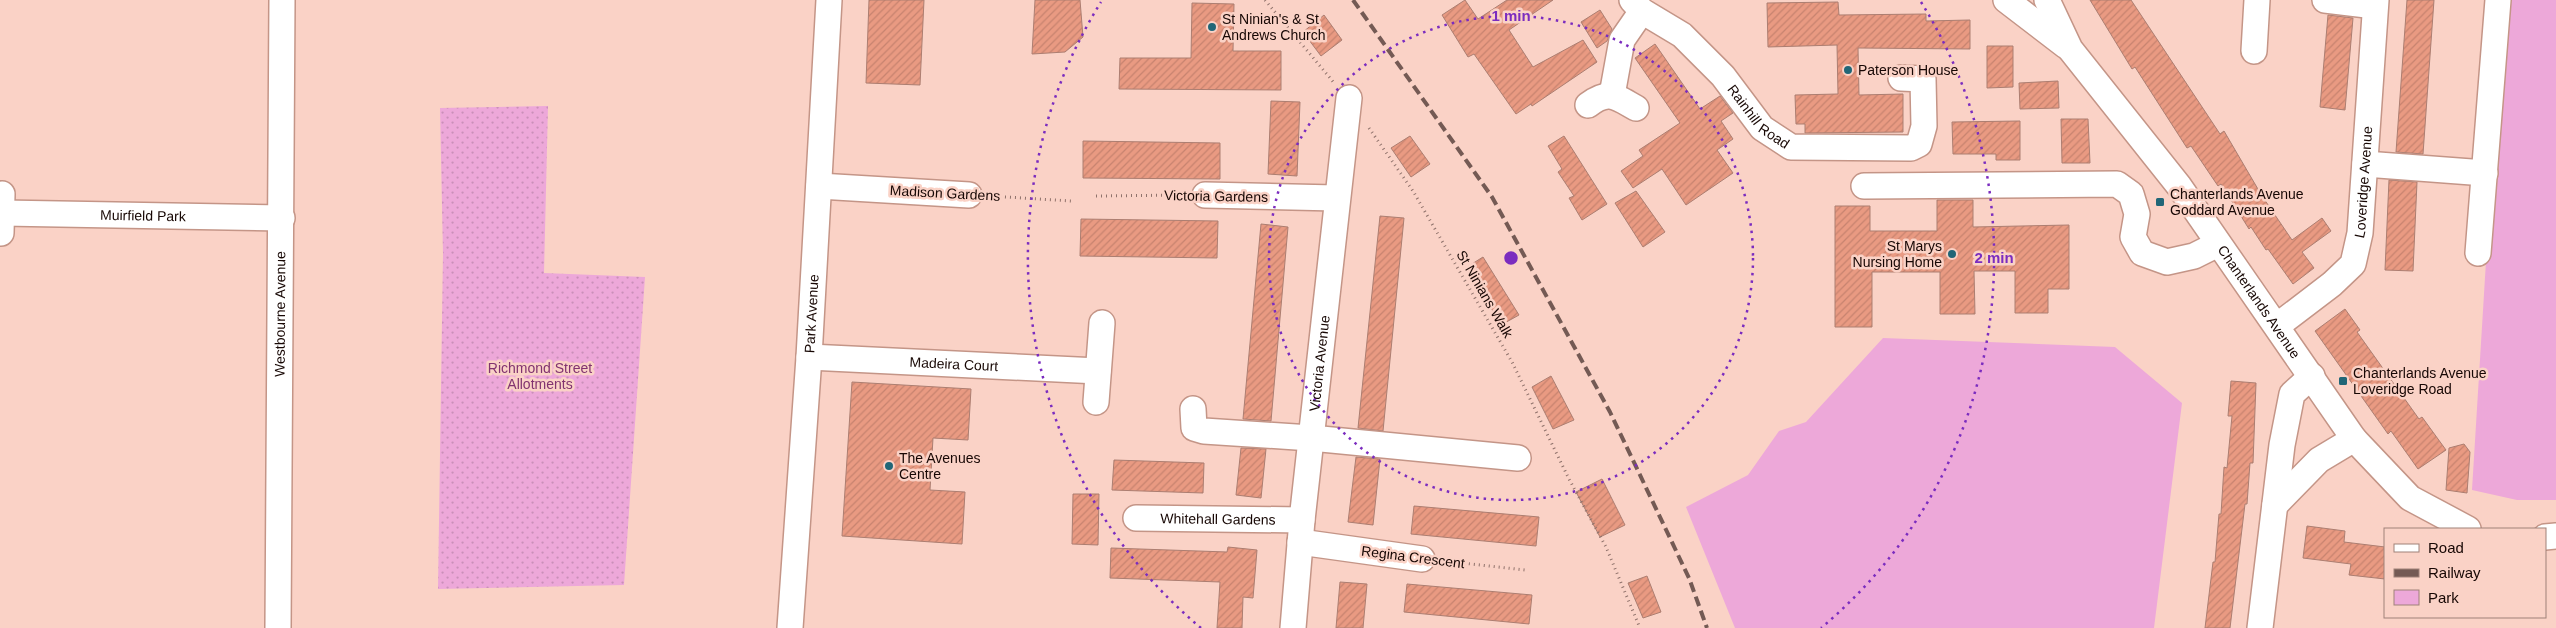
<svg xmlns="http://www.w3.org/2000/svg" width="2556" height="628" font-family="Arial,sans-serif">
	<defs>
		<pattern id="garden-dots" width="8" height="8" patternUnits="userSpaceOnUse" patternTransform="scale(1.25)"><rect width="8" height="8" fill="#eda8d9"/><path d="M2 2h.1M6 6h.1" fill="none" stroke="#ca8fb9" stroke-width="1.8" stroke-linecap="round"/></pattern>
		<pattern id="building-hatch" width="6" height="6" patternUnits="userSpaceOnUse" patternTransform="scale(1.25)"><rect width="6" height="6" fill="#e99a82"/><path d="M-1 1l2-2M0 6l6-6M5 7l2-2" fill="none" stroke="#c7836f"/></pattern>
	</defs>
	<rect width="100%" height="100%" fill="#fad2c6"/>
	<path fill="#eda8d9" d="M 2502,0 L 2556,0 L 2556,500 L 2517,500 L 2472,490 Z
		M 1883,338 L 2115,347 L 2182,403 L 2154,628 L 1735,628 L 1686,507 L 1748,475 L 1779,431 L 1806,422 Z"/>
	<path fill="url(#garden-dots)" d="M 548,106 L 544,273 L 645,277 L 624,585 L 438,589 L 443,254 L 440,108 Z"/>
	<path fill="url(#building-hatch)" stroke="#ac7e71" d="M 869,0 L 924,0 L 920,85 L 866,83 Z
		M 1035,0 L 1080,0 L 1083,37 L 1065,52 L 1032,54 Z
		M 1465,0 L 1478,19 L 1507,0 L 1553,0 L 1509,30 L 1533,67 L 1583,40 L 1597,62 L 1532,106 L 1531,104 L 1516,114 L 1474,54 L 1468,57 L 1442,15 Z
		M 2090,0 L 2131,0 L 2220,134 L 2224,131 L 2262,196 L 2292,240 L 2322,218 L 2331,231 L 2302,252 L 2314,268 L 2293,284 L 2268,249 L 2266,250 L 2251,227 L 2249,229 L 2221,184 L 2218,186 L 2191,146 L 2187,148 L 2135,67 L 2132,69 Z
		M 2407,0 L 2434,0 L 2423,154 L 2396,152 Z
		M 1838,2 L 1839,15 L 1926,14 L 1926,21 L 1970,20 L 1970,49 L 1858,48 L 1859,95 L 1903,94 L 1903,132 L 1805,133 L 1805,124 L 1796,124 L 1795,95 L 1838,94 L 1837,45 L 1768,47 L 1767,3 Z
		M 1192,3 L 1234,4 L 1233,51 L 1281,51 L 1281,90 L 1119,89 L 1120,58 L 1191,58 Z
		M 1600,10 L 1612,29 L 1607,41 L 1597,48 L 1581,22 Z
		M 1324,15 L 1342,40 L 1321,56 L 1303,32 Z
		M 2328,15 L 2353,18 L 2345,110 L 2320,107 Z
		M 1655,44 L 1700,109 L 1720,96 L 1733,113 L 1721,121 L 1733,139 L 1717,150 L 1733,173 L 1686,205 L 1662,169 L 1633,188 L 1621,171 L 1643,156 L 1639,150 L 1680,123 L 1635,58 Z
		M 1987,46 L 2013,46 L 2013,87 L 1987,88 Z
		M 2058,81 L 2059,108 L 2020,109 L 2019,83 Z
		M 1271,101 L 1300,102 L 1297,176 L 1268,174 Z
		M 2061,119 L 2088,119 L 2090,163 L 2062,163 Z
		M 2020,121 L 2020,160 L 1996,160 L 1996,154 L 1953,154 L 1952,122 Z
		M 1410,136 L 1430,164 L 1411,177 L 1391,148 Z
		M 1564,136 L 1607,204 L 1582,220 L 1569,198 L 1574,196 L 1558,172 L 1562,169 L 1548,146 Z
		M 1083,141 L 1220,143 L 1220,179 L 1083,178 Z
		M 2389,180 L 2417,182 L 2413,271 L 2385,270 Z
		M 1636,191 L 1665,232 L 1643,247 L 1615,203 Z
		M 1937,200 L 1973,200 L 1973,227 L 2069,225 L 2069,289 L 2048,289 L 2048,313 L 2015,313 L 2015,271 L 1974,271 L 1975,314 L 1940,314 L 1940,272 L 1872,272 L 1872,327 L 1835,327 L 1835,206 L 1870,206 L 1870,231 L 1937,231 Z
		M 1380,216 L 1404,218 L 1383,431 L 1358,428 Z
		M 1081,219 L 1218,221 L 1217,258 L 1080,256 Z
		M 1261,224 L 1288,227 L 1271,421 L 1243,419 Z
		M 1483,257 L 1519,315 L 1501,325 L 1467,267 Z
		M 2345,309 L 2360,330 L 2357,332 L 2419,419 L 2422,417 L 2446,450 L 2418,469 L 2391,431 L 2388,434 L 2315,331 Z
		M 1551,376 L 1574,420 L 1553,429 L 1532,387 Z
		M 2231,381 L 2256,383 L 2253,463 L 2250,463 L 2247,504 L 2245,504 L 2230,628 L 2205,628 L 2213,562 L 2215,562 L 2219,514 L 2221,514 L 2224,467 L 2227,468 L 2232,416 L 2228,416 Z
		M 852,382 L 971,389 L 968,440 L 933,438 L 930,490 L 965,492 L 962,544 L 842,536 Z
		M 2464,444 L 2470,452 L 2467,493 L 2446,490 L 2449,448 Z
		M 1241,448 L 1266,449 L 1261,498 L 1236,495 Z
		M 1356,457 L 1380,459 L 1373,525 L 1348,522 Z
		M 1114,460 L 1204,463 L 1203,493 L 1112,490 Z
		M 1602,479 L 1625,525 L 1600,537 L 1576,492 Z
		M 1073,494 L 1099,494 L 1098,545 L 1072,544 Z
		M 1414,506 L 1539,517 L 1536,546 L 1411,534 Z
		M 2307,526 L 2345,531 L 2344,542 L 2385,547 L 2385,579 L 2349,575 L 2351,564 L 2303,558 Z
		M 1228,547 L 1257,550 L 1253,598 L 1243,597 L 1242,628 L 1217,628 L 1220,582 L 1110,578 L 1111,548 L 1227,552 Z
		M 1647,576 L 1661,612 L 1643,618 L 1628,583 Z
		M 1340,582 L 1367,584 L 1363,628 L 1336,628 Z
		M 1407,584 L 1532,595 L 1529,624 L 1404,612 Z"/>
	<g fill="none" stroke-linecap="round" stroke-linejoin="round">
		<g stroke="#c49587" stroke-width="28">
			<g id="minor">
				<path id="s1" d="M 1632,0 L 1642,11 L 1682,35 L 1723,76 L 1762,128 L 1791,147 L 1911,148 L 1919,144 L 1924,126 L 1923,79 L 1901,78"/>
				<path d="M 2006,0 L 2066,46"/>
				<path id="s2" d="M 2047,0 L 2070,49 L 2179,186 L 2354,439 L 2410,498 L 2468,529"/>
				<path d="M 2325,0 L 2375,6"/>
				<path d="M 2254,51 L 2257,0"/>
				<path d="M 1612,95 L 1622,40 L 1642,11"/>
				<path d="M 1588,105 C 1609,89 1616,97 1636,108"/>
				<path d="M 2365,164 L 2485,173"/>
				<path d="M 819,186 L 969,195"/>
				<path d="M 1864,186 L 2117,184 L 2131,194 L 2137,214 L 2133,237 L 2142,253 L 2167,262 L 2194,256 L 2218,244"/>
				<path d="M 1205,195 L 1336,198"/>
				<path id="s3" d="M 3,213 L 282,218"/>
				<path d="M 1,233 L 2,194"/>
				<path d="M 2478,253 L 2498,0"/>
				<path id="s4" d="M 2277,326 L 2332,284 L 2353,264 L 2360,233 L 2376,0"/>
				<path id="s5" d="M 809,357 L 1098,371"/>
				<path d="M 1096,402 L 1102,323"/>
				<path d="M 1193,409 L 1194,428 L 1204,431 L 1311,438 L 1518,458"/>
				<path d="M 2275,505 L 2319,460 L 2354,439"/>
				<path id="s6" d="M 1136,518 L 1302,520"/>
				<path d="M 2545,537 L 2556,536"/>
				<path d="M 1300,542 L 1422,559"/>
				<path id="s7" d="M 278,628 L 282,0"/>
				<path id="s8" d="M 790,628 L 809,357 L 829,0"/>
				<path id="s9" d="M 1293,628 L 1302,520 L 1349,98"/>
				<path d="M 2260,628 L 2282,445 L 2292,394 L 2312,376"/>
			</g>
		</g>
		<path stroke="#8f726b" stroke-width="3" stroke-dasharray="1 4" stroke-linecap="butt" d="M 1265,0 L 1335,84
			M 1369,128 L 1413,191 L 1512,362 L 1569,479 L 1606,547 L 1640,628
			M 990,196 L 1071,201
			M 1096,196 L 1185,195
			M 1444,561 L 1525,570"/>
		<use href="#minor" stroke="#fff" stroke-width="25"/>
		<path stroke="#745a54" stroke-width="4" stroke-dasharray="10 5" stroke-linecap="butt" d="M 1353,0 L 1492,197 L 1610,412 L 1689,578 L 1707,628"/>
	</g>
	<g fill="none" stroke="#7b2cbf" stroke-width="2.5" stroke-dasharray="2.5 5">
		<circle cx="1511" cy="258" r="242"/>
		<path d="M1201 628A483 483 0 0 1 1101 2M1921 2A483 483 0 0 1 1821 628"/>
	</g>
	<g fill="#216677" stroke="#fad2c6" stroke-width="2">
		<circle cx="1212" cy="27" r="5"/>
		<circle cx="1848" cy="70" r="5"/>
		<rect x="2155" y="197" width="10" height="10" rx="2.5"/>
		<circle cx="1952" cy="254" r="5"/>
		<rect x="2338" y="376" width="10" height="10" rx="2.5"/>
		<circle cx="889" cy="466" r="5"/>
	</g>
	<g text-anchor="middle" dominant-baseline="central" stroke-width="5" stroke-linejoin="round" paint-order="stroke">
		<g font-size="14" fill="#170704" stroke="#fad2c6" text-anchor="start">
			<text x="1222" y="19">St Ninian's &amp; St<tspan x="1222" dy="16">Andrews Church</tspan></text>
			<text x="1858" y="70">Paterson House</text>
			<text x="2170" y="194">Chanterlands Avenue<tspan x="2170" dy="16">Goddard Avenue</tspan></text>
			<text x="1942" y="246" text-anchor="end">St Marys<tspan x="1942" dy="16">Nursing Home</tspan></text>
			<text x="2353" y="373">Chanterlands Avenue<tspan x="2353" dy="16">Loveridge Road</tspan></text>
			<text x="899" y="458">The Avenues<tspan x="899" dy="16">Centre</tspan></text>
		</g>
		<g font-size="14" fill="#170704" stroke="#fad2c6">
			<text stroke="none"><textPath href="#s1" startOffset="174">Rainhill Road</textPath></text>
			<text stroke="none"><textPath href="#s4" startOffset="181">Loveridge Avenue</textPath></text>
			<text transform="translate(945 193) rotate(3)">Madison Gardens</text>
			<text transform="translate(1216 196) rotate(1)">Victoria Gardens</text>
			<text stroke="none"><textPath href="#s3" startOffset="140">Muirfield Park</textPath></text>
			<text transform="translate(1485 294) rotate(60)">St Ninians Walk</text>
			<text stroke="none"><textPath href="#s2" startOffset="370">Chanterlands Avenue</textPath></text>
			<text stroke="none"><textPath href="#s7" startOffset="314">Westbourne Avenue</textPath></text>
			<text stroke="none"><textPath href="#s8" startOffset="315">Park Avenue</textPath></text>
			<text stroke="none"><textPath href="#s9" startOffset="266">Victoria Avenue</textPath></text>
			<text stroke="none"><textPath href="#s5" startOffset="145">Madeira Court</textPath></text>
			<text stroke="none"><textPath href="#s6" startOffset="82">Whitehall Gardens</textPath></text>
			<text transform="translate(1413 557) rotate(7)">Regina Crescent</text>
		</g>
		<g font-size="14" fill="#823370" stroke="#fad2c6">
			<text x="540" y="368">Richmond Street<tspan x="540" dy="16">Allotments</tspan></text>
		</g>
	</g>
	<circle cx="1511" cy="258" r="8" fill="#7b2cbf" stroke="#fad2c6" stroke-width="2.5"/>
	<g font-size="15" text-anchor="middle" font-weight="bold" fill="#7b2cbf" stroke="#fad2c6" stroke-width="5" stroke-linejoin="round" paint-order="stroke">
		<text x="1511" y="21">1 min</text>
		<text x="1994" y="263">2 min</text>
	</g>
	<rect x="2384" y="528" width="162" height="90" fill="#fad2c6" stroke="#9f8178"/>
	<rect x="2394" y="544" width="25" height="8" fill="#ffffff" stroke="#9f8178"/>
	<text x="2428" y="553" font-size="15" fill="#170704">Road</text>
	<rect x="2394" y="569" width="25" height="8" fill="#745a54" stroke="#9f8178"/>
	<text x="2428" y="578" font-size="15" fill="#170704">Railway</text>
	<rect x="2394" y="590" width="25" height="15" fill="#eda8d9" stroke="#9f8178"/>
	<text x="2428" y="603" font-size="15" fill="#170704">Park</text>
</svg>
